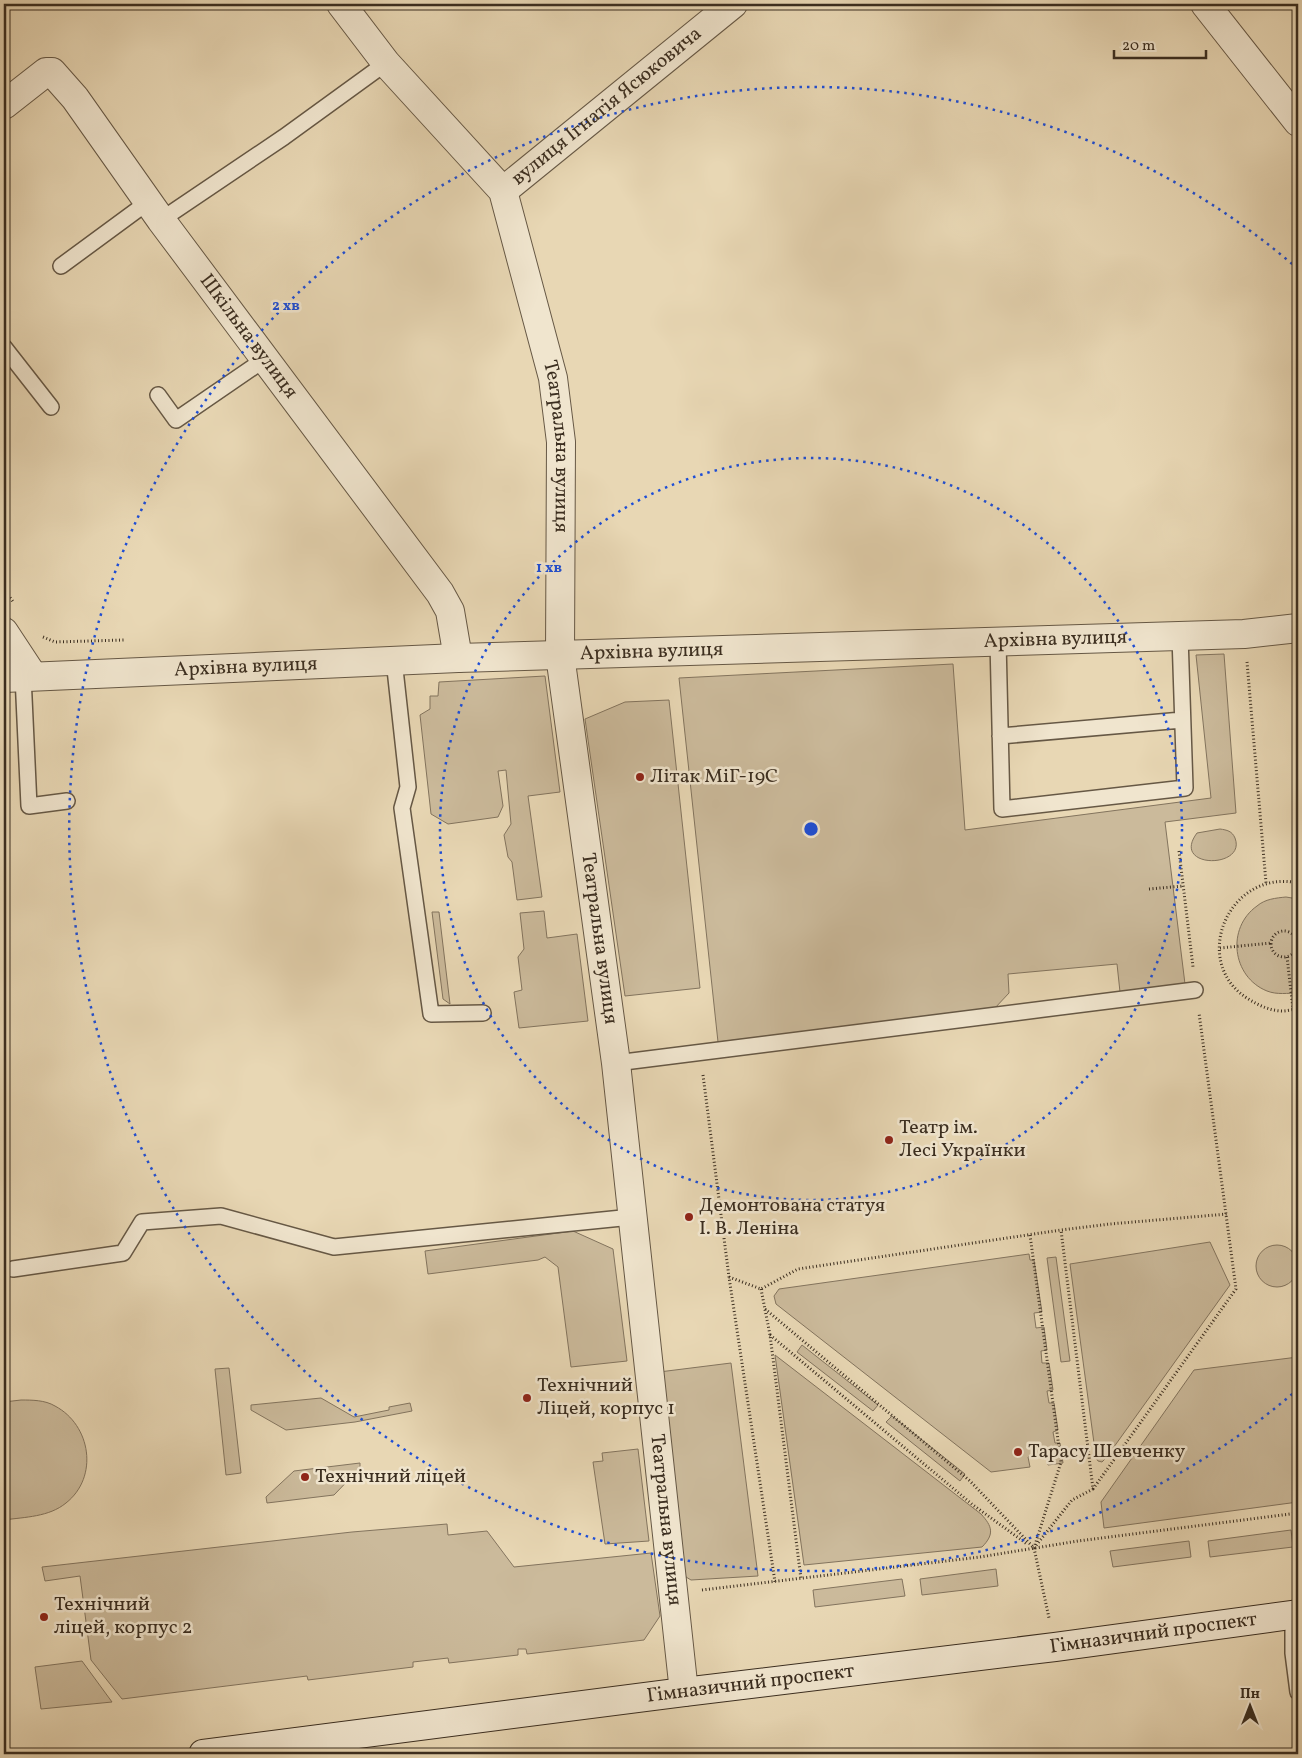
<svg xmlns="http://www.w3.org/2000/svg" width="1302" height="1758" font-family="Vollkorn,serif">
	<rect width="100%" height="100%" fill="#e8d7b4"/>
	<filter id="stains"><feTurbulence type="fractalNoise" baseFrequency=".004" numOctaves="4"/><feColorMatrix values="0 0 0 0 .2 0 0 0 0 .09 0 0 0 0 .02 0 0 0 .5 -.17"/></filter>
	<radialGradient id="worn" r=".72"><stop offset=".6" stop-color="#630" stop-opacity="0"/><stop offset="1" stop-color="#630" stop-opacity=".3"/></radialGradient>
	<path fill="#cbba9b" stroke="#83745e" d="M 1224,654 L 1236,813 L 1165,822 L 1185,984 L 1120,992 L 1117,964 L 1008,974 L 1009,993 L 994,1009 L 718,1042 L 679,678 L 953,664 L 965,830 L 1211,798 L 1196,655 Z
		M 545,676 L 560,792 L 528,796 L 542,897 L 517,900 L 512,862 L 508,857 L 504,835 L 511,824 L 506,770 L 498,771 L 503,806 L 498,817 L 448,824 L 431,814 L 420,715 L 430,709 L 430,696 L 438,696 L 439,682 Z
		M 669,700 L 700,988 L 625,996 L 585,719 L 625,702 Z
		M 1220,829 C 1227,830 1232,831 1235,838 C 1247,869 1170,869 1197,833 Z
		M 1286,897 L 1298,899 L 1298,993 C 1288,993 1277,995 1267,991 C 1232,977 1226,928 1257,906 C 1265,899 1276,898 1286,897 Z
		M 544,911 L 547,938 L 577,934 L 588,1021 L 519,1028 L 514,992 L 522,990 L 518,957 L 524,949 L 520,913 Z
		M 432,912 L 439,912 L 450,1004 L 443,999 Z
		M 573,1231 L 613,1249 L 627,1361 L 571,1367 L 558,1267 L 545,1257 L 538,1260 L 428,1274 L 425,1251 Z
		M 1210,1242 L 1230,1285 L 1106,1458 L 1102,1462 L 1098,1461 L 1096,1458 L 1070,1264 Z
		M1256 1266a21 21 0 1 1 42 0a21 21 0 1 1-42 0Z
		M 1029,1254 L 1030,1260 L 1034,1260 L 1042,1312 L 1034,1313 L 1036,1328 L 1044,1327 L 1047,1350 L 1041,1351 L 1042,1363 L 1049,1363 L 1053,1390 L 1047,1391 L 1049,1403 L 1054,1403 L 1058,1430 L 1053,1432 L 1055,1443 L 1060,1443 L 1063,1463 L 1048,1465 L 1047,1454 L 1028,1457 L 1030,1467 L 991,1472 L 776,1304 L 774,1296 L 779,1289 Z
		M 1056,1257 L 1070,1361 L 1061,1362 L 1047,1258 Z
		M 802,1345 L 878,1405 L 873,1411 L 797,1352 Z
		M 775,1355 L 981,1514 C 992,1526 995,1534 982,1547 L 804,1565 Z
		M 1298,1357 L 1298,1502 L 1104,1528 L 1101,1502 L 1194,1370 Z
		M 731,1363 L 758,1576 L 691,1580 L 686,1577 L 682,1571 L 659,1372 Z
		M 229,1368 L 241,1473 L 226,1475 L 215,1369 Z
		M 321,1398 L 354,1417 L 389,1410 L 389,1407 L 410,1403 L 412,1411 L 355,1422 L 286,1430 L 251,1410 L 251,1405 Z
		M 21,1400 C 32,1400 45,1400 55,1406 C 91,1425 99,1477 66,1503 C 49,1517 25,1517 4,1520 L 4,1402 Z
		M 892,1416 L 965,1474 L 960,1481 L 886,1422 Z
		M 638,1449 L 649,1541 L 605,1544 L 593,1462 L 603,1461 L 602,1453 Z
		M 360,1463 L 360,1468 L 334,1495 L 267,1503 L 266,1497 L 294,1471 Z
		M 447,1524 L 448,1535 L 487,1531 L 514,1567 L 651,1553 L 660,1616 L 644,1640 L 527,1654 L 526,1649 L 518,1649 L 518,1655 L 449,1663 L 448,1658 L 413,1662 L 413,1667 L 308,1680 L 307,1676 L 122,1699 L 91,1660 L 80,1576 L 45,1581 L 42,1567 L 352,1532 Z
		M 1291,1530 L 1293,1547 L 1210,1557 L 1208,1541 Z
		M 1189,1541 L 1191,1557 L 1113,1567 L 1110,1551 Z
		M 996,1569 L 998,1586 L 922,1595 L 920,1579 Z
		M 902,1579 L 905,1596 L 815,1607 L 813,1590 Z
		M 82,1661 L 112,1702 L 41,1709 L 35,1667 Z"/>
	<g fill="none" stroke-linecap="round" stroke-linejoin="round">
		<g stroke="#665845" stroke-width="18">
			<path id="service" d="M 161,220 L 284,137 L 386,63
				M 61,266 L 148,202
				M 4,347 L 51,407
				M 158,395 L 176,420 L 265,359
				M 998,641 L 1002,809 L 1185,788 L 1180,636
				M 394,660 L 408,787 L 402,808 L 431,1014 L 483,1013
				M 23,676 L 29,806 L 67,801
				M 1000,736 L 1182,720
				M 616,1063 L 1195,990
				M 13,1269 L 123,1253 L 142,1222 L 221,1216 L 334,1247 L 632,1217
				M 1293,1614 L 1293,1653 L 1298,1692"/>
		</g>
		<g stroke="#665845" stroke-width="30">
			<g id="minor">
				<path id="s1" d="M 341,4 L 386,63 L 503,191 L 553,378 L 561,442 L 560,655 L 616,1063 L 684,1692"/>
				<path d="M 1205,4 L 1298,122"/>
				<path id="s2" d="M 4,105 L 46,72 L 52,72 L 75,98 L 161,220 L 440,593 L 450,611 L 458,658"/>
				<path id="s3" d="M 503,191 L 733,4"/>
				<path d="M 4,632 L 33,676"/>
				<path id="s4" d="M 4,678 L 458,658 L 1244,634 L 1298,628"/>
			</g>
		</g>
		<g stroke="#3b2e20" stroke-width="30">
			<g id="secondary">
				<path id="s5" d="M 203,1754 L 684,1692 L 1055,1647 L 1298,1614"/>
			</g>
		</g>
		<path stroke="#3b2e20" stroke-width="3" stroke-dasharray="1 2.5" stroke-linecap="butt" d="M 4,589 L 14,603
			M 43,637 L 55,642 L 124,640
			M 1247,662 L 1266,883
			M 1179,851 L 1193,967
			M 1298,883 C 1228,868 1188,964 1250,1000 C 1260,1006 1271,1011 1283,1011 C 1288,1011 1293,1009 1298,1009
			M 1149,889 L 1183,886
			M1271 944a13 13 0 1 1 26 0a13 13 0 1 1-26 0Z
			M 1220,948 L 1271,943
			M 1287,957 L 1293,1009
			M 703,1075 L 729,1277 L 775,1582
			M 1030,1235 L 1061,1462 L 1035,1545
			M 729,1277 L 761,1289 L 798,1269 L 1061,1230 L 1110,1224 L 1227,1214
			M 761,1289 L 770,1335 L 801,1579
			M 765,1309 L 970,1481 L 1034,1548 L 1049,1618
			M 770,1335 L 973,1505 L 1027,1544
			M 1093,1489 L 1236,1289 L 1199,1013
			M 1034,1548 L 1072,1500 L 1093,1489 L 1061,1230
			M 702,1590 L 980,1557 L 1078,1541 L 1298,1513"/>
		<use href="#service" stroke="#f0e5ce" stroke-width="15"/>
		<use href="#minor" stroke="#f0e5ce" stroke-width="28"/>
		<use href="#secondary" stroke="#f0e5ce" stroke-width="28"/>
	</g>
	<g fill="none" stroke="#1d4ed8" stroke-width="2.5" stroke-dasharray="2.5 5">
		<circle cx="811" cy="829" r="371"/>
		<path d="M1298 1389A742 742 0 1 1 1298 269"/>
	</g>
	<g fill="#8f2418" stroke="#f0e5ce" stroke-width="2">
		<circle cx="640" cy="777" r="5"/>
		<circle cx="889" cy="1140" r="5"/>
		<circle cx="689" cy="1217" r="5"/>
		<circle cx="527" cy="1398" r="5"/>
		<circle cx="1018" cy="1452" r="5"/>
		<circle cx="305" cy="1477" r="5"/>
		<circle cx="44" cy="1617" r="5"/>
	</g>
	<g text-anchor="middle" dominant-baseline="central" stroke-width="5" stroke-linejoin="round" paint-order="stroke">
		<g font-size="20" fill="#3b2e20" stroke="#f0e5ce">
			<text stroke="none"><textPath href="#s3" startOffset="134">вулиця Ігнатія Ясюковича</textPath></text>
			<text stroke="none"><textPath href="#s2" startOffset="389">Шкільна вулиця</textPath></text>
			<text stroke="none"><textPath href="#s1" startOffset="510">Театральна вулиця</textPath></text>
			<text stroke="none"><textPath href="#s4" startOffset="1052">Архівна вулиця</textPath></text>
			<text stroke="none"><textPath href="#s4" startOffset="648">Архівна вулиця</textPath></text>
			<text stroke="none"><textPath href="#s4" startOffset="242">Архівна вулиця</textPath></text>
			<text stroke="none"><textPath href="#s1" startOffset="1005">Театральна вулиця</textPath></text>
			<text stroke="none"><textPath href="#s1" startOffset="1590">Театральна вулиця</textPath></text>
			<text stroke="none"><textPath href="#s5" startOffset="958">Гімназичний проспект</textPath></text>
			<text stroke="none"><textPath href="#s5" startOffset="552">Гімназичний проспект</textPath></text>
		</g>
		<g font-size="20" fill="#3b2e20" stroke="#f0e5ce" text-anchor="start">
			<text x="650" y="777">Літак МіГ-19С</text>
			<text x="899" y="1128">Театр ім.<tspan x="899" dy="23">Лесі Українки</tspan></text>
			<text x="699" y="1206">Демонтована статуя<tspan x="699" dy="23">І. В. Леніна</tspan></text>
			<text x="537" y="1386">Технічний<tspan x="537" dy="23">Ліцей, корпус 1</tspan></text>
			<text x="1028" y="1452">Тарасу Шевченку</text>
			<text x="315" y="1477">Технічний ліцей</text>
			<text x="54" y="1605">Технічний<tspan x="54" dy="23">ліцей, корпус 2</tspan></text>
		</g>
	</g>
	<circle cx="811" cy="829" r="8" fill="#1d4ed8" stroke="#f0e5ce" stroke-width="2.5"/>
	<g font-size="15" text-anchor="middle" font-weight="bold" fill="#1d4ed8" stroke="#f0e5ce" stroke-width="5" stroke-linejoin="round" paint-order="stroke">
		<text x="286" y="310">2 хв</text>
		<text x="549" y="572">1 хв</text>
	</g>
	<rect width="1302" height="1758" fill="none" stroke="#e8d7b4" stroke-width="20"/>
	<rect x="5" y="5" width="1292" height="1748" fill="none" stroke="#3b2e20" stroke-width="2.5"/>
	<rect x="10" y="10" width="1282" height="1738" fill="none" stroke="#3b2e20"/>
	<g transform="translate(1250 1706)" stroke="#f0e5ce" stroke-width="4" paint-order="stroke">
	<path d="M0-4L9 19L0 12L-9 19Z" fill="#3b2e20"/>
	<text y="-8" font-size="14" font-weight="bold" text-anchor="middle" fill="#3b2e20">Пн</text>
	</g>
	<path d="M1114 50v8h92v-8" fill="none" stroke="#3b2e20" stroke-width="2.5"/>
	<text x="1122" y="50" font-size="15" fill="#3b2e20" stroke="#f0e5ce" stroke-width="4" paint-order="stroke">20 m</text>
	<rect width="100%" height="100%" filter="url(#stains)"/>
	<rect width="100%" height="100%" fill="url(#worn)"/>
</svg>
